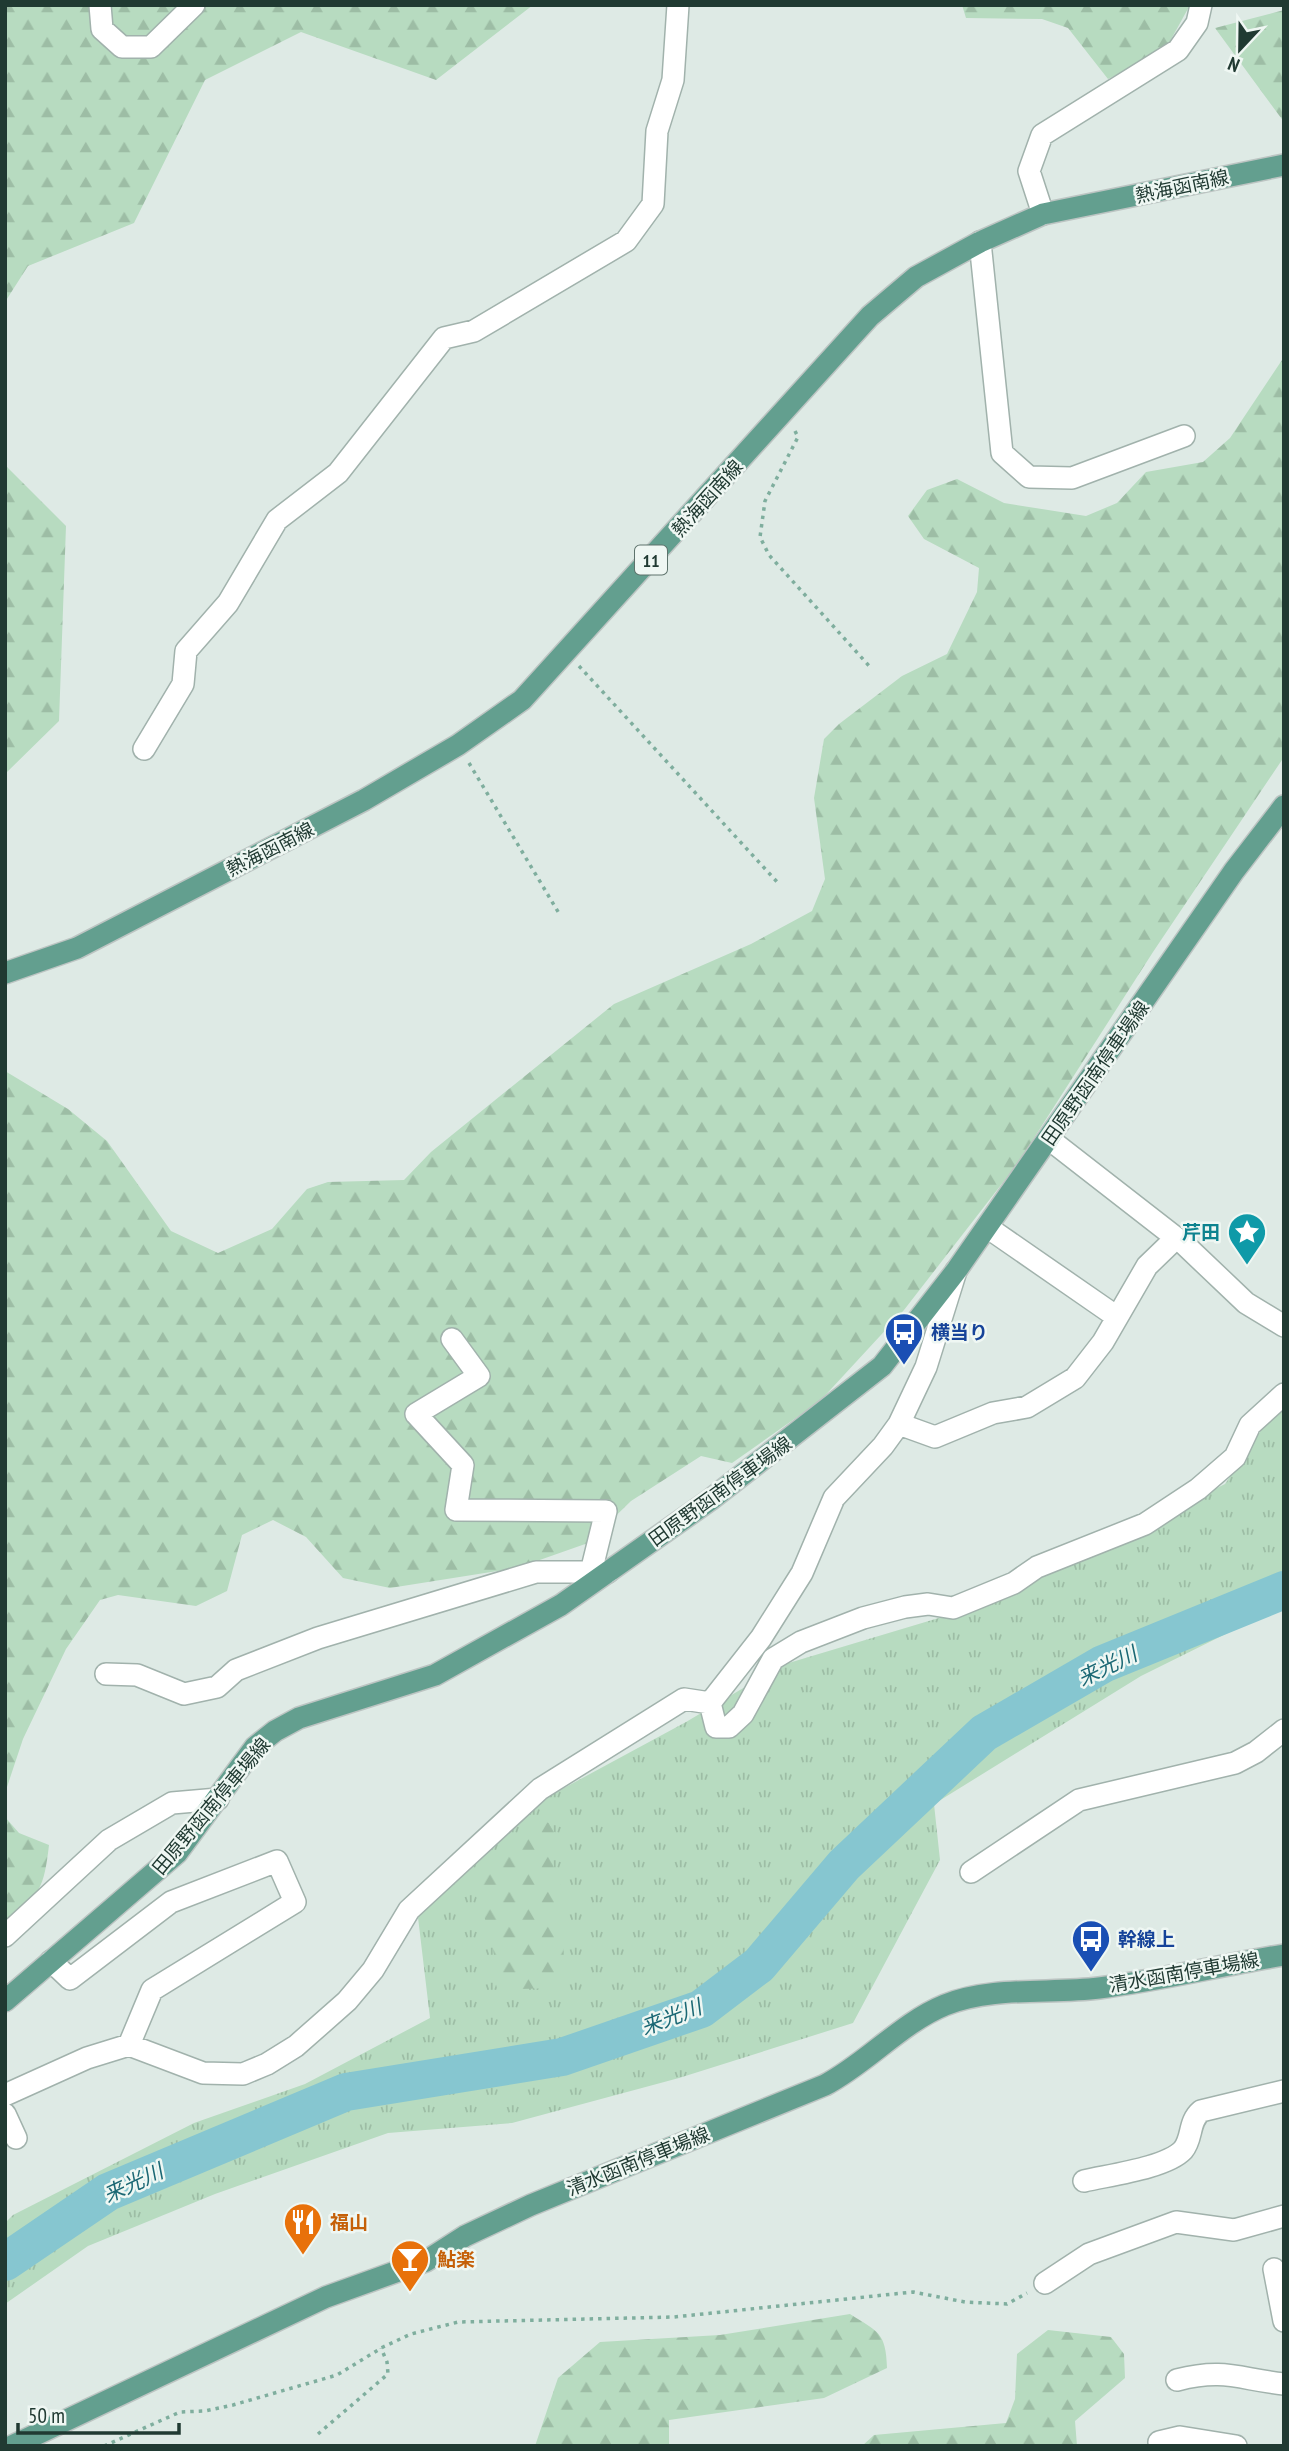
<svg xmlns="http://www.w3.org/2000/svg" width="1289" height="2451" font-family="'PT Sans Narrow','Noto Sans JP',sans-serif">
	<defs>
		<pattern id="grass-tufts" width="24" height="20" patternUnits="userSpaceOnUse" patternTransform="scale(1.75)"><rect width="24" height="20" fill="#b7dbc0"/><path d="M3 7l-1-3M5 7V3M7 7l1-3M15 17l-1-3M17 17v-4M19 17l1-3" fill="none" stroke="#9dbda5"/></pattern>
		<pattern id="forest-firs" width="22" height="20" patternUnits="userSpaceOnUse" patternTransform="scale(1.75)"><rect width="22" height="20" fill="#b7dbc0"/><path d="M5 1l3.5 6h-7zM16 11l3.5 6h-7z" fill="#9dbda5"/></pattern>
	</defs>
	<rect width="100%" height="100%" fill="#deeae5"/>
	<path fill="url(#grass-tufts)" d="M 1284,1409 L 1284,1605 L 1141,1676 L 934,1804 L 940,1860 L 853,2023 L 679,2078 L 512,2123 L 388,2133 L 215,2194 L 88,2246 L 5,2304 L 5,2223 L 13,2215 L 194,2123 L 305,2084 L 430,2018 L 417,1909 L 551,1795 L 686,1722 L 782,1665 L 982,1605 L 1225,1484 L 1262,1429 Z"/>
	<path fill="url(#forest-firs)" d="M 5,5 L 533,5 L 436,80 L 301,32 L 205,80 L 134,223 L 28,266 L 5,302 Z
		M 962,5 L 1190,5 L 1164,52 L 1108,79 L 1068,28 L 1042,19 L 966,18 Z
		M 1284,10 L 1284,122 L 1215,28 Z
		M 1284,357 L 1284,757 L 1153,952 L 1018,1163 L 904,1310 L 820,1401 L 732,1463 L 701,1456 L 631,1501 L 588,1543 L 517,1568 L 390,1588 L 343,1578 L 306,1537 L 273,1520 L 242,1535 L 227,1591 L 196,1606 L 118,1595 L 100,1600 L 66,1649 L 23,1739 L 5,1793 L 5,1071 L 68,1109 L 107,1141 L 171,1231 L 218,1253 L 272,1229 L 307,1189 L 328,1182 L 404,1180 L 431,1152 L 614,1004 L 751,944 L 812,911 L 825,879 L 814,798 L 824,739 L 839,724 L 902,676 L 947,654 L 977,592 L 979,568 L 924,539 L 908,516 L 927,490 L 957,479 L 1004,503 L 1086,516 L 1117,503 L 1146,472 L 1203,462 L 1230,438 Z
		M 5,465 L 66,526 L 59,721 L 5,774 Z
		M 5,1817 L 19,1833 L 49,1845 C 44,1888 40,1896 5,1922 Z
		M 541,1820 L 549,1823 L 555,1833 C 546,1852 556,1875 564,1893 L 557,1914 C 567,1932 562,1952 565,1973 L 555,1988 L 520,1989 L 509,1996 L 499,1993 C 493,1981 496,1969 494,1955 C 490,1933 484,1912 474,1892 L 484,1876 L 500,1865 L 509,1839 L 530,1823 Z
		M 850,2314 C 878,2332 886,2332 887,2368 L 824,2398 L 669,2420 L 669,2446 L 535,2446 L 558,2378 L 600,2342 L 720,2335 Z
		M 1048,2330 L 1111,2337 L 1124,2354 L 1125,2378 L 1075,2421 L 1077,2446 L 862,2446 L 874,2435 L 1006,2423 L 1015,2399 L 1017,2354 Z"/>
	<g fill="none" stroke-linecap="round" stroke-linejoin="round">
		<path stroke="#86c6d0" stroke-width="38" d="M 5,2262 L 108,2192 L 346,2092 L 562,2057 L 701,2009 L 759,1965 L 844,1865 L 984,1733 L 1103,1664 L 1284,1590"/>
		<g stroke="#a1b2ac" stroke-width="24">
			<path id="minor" d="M 100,5 L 102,29 L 122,47 L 151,47 L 194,5
				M 1043,214 L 1029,171 L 1042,135 L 1178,50 L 1197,23 L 1201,5
				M 980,242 L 1002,453 L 1029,477 L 1072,478 L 1184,436
				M 144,749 L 183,684 L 186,651 L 228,603 L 277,520 L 338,473 L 444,338 L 474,331 L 626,241 L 653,204 L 657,131 L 673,80 L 678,5
				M 1049,1139 L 1184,1244 L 1246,1303 L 1284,1326
				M 987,1227 L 1117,1317
				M 956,1271 L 926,1367 L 899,1424 L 883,1446 L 834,1498 L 802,1573 L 761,1638 L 710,1703 L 716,1727 L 729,1727 L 743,1714 L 773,1659 L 801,1642 L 863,1618 L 905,1607 L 928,1604 L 953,1608 L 1014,1583 L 1037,1567 L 1145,1524 L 1198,1489 L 1235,1457 L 1250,1425 L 1284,1394
				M 452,1339 L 479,1376 L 416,1414 L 463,1465 L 456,1510 L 606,1511 L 591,1572
				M 899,1424 L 935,1437 L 993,1413 L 1027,1407 L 1075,1378 L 1103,1342 L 1147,1266 L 1176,1238
				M 106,1674 L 137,1675 L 184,1694 L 217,1687 L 236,1670 L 318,1638 L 536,1572 L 608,1572
				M 971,1872 L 1079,1800 L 1235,1763 L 1256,1752 L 1284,1730
				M 5,1936 L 109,1840 L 172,1803 L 218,1799
				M 51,1961 L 70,1979 L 171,1902 L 277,1861 L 295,1902 L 152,1990 L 129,2045
				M 5,2095 L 87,2058 L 129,2045 L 203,2073 L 243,2074 L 267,2064 L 296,2046 L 347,2001 L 373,1970 L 409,1910 L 540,1789 L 684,1699 L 710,1703
				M 5,2114 L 16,2138
				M 1084,2181 C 1109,2175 1166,2168 1183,2150 C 1193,2138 1188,2122 1201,2111 L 1284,2091
				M 1274,2269 L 1284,2321
				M 1045,2283 L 1089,2254 L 1176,2222 L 1234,2230 L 1284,2216
				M 1177,2380 C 1225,2368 1238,2379 1284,2384
				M 1159,2442 L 1180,2437 L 1236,2446"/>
		</g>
		<g stroke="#bcc4c2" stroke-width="24">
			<path id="major" d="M 5,973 L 77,948 L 364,800 L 458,745 L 522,700 L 870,316 L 916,277 L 980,242 L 1043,214 L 1284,165
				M 5,2001 L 177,1853 L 255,1747 L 275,1731 L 299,1718 L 435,1675 L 561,1605 L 710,1500 L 882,1366 L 956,1271 L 1234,871 L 1284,806
				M 12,2446 L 326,2297 L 426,2261 L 465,2236 L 531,2205 L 825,2085 C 867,2063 901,2023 945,2005 C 992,1986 1050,1994 1099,1988 C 1161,1980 1222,1965 1284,1955"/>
		</g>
		<path stroke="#7fae9e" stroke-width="3.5" stroke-dasharray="3.5 5" stroke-linecap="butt" d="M 795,431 L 798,437 L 765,501 L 760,537 L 769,555 L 871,668
			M 579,666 L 779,884
			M 469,763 L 560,915
			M 318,2434 L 388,2374 L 387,2362 L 381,2348
			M 104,2446 L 180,2412 L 205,2411 L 233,2405 L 337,2375 L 383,2347 L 411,2334 L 458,2322 L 674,2317 L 913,2292 L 965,2302 L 1007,2304 L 1027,2293"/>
		<use href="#minor" stroke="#fff" stroke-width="21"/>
		<use href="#major" stroke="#639f8f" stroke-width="21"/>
	</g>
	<defs>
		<g id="sight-pin" transform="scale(2.0125)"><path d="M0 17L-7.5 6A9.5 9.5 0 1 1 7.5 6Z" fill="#0f9aa8" stroke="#eff7f3"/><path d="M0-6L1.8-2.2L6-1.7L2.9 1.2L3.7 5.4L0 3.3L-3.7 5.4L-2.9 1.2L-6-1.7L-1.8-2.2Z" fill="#fff"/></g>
		<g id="bus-pin" transform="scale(2.0125)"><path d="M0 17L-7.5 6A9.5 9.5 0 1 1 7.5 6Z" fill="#1a4fb4" stroke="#eff7f3"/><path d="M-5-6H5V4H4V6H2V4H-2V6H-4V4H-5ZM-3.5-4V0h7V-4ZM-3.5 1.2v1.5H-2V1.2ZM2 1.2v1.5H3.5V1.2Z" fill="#fff"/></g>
		<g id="restaurant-pin" transform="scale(2.0125)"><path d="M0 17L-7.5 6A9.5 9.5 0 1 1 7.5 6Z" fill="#e8710a" stroke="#eff7f3"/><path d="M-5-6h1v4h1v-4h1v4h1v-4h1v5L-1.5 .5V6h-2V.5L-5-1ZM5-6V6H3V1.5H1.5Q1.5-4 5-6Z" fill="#fff"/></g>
		<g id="bar-pin" transform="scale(2.0125)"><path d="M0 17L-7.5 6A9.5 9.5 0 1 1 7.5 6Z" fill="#e8710a" stroke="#eff7f3"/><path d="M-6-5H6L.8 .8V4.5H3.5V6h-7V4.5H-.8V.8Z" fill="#fff"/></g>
	</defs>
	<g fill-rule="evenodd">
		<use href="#sight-pin" x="1247" y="1232"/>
		<use href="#bus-pin" x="904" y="1332"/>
		<use href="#bus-pin" x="1091" y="1939"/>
		<use href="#restaurant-pin" x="303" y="2222"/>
		<use href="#bar-pin" x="410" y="2259"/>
	</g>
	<g text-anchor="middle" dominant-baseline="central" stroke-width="5" stroke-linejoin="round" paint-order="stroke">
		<rect fill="#eff7f3" stroke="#5e736c" stroke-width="2" x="635" y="545.5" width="32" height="29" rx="5"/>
		<g font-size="18" font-weight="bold" fill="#203a32">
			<text x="651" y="560">11</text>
		</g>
		<g font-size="19" fill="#203a32" stroke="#eff7f3">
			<text transform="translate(1182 186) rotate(-12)">熱海函南線</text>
			<text transform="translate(707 498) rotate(-48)">熱海函南線</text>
			<text transform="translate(270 849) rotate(-27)">熱海函南線</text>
			<text transform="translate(1095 1073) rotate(-55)">田原野函南停車場線</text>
			<text transform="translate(720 1491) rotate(-36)">田原野函南停車場線</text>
			<text transform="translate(211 1806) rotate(-50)">田原野函南停車場線</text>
			<text transform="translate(1184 1972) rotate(-10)">清水函南停車場線</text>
			<text transform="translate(638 2161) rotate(-22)">清水函南停車場線</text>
		</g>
		<g font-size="19" font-weight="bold" fill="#0d838f" stroke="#eff7f3" text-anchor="end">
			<text x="1220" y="1232">芹田</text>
		</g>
		<g font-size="19" font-weight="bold" fill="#164399" stroke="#eff7f3" text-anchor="start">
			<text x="931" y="1332">横当り</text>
			<text x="1118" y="1939">幹線上</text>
		</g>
		<g font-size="19" font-weight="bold" fill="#c56008" stroke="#eff7f3" text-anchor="start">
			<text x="330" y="2222">福山</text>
			<text x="437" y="2259">鮎楽</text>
		</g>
		<g font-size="21" font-style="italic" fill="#1b6874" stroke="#eff7f3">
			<text transform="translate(1107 1666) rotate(-26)">来光川</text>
			<text transform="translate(671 2017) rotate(-21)">来光川</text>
			<text transform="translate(133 2183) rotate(-25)">来光川</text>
		</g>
	</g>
	<rect width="1289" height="2451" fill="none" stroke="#203a32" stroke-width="14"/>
	<g transform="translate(1240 49) rotate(202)" stroke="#eff7f3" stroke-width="5" paint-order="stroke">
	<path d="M0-5L12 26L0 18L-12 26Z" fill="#203a32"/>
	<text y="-10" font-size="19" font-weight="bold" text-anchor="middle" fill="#203a32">N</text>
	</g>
	<path d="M18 2423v10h161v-10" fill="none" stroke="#203a32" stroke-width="3.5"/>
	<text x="28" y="2423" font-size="21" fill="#203a32" stroke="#eff7f3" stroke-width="5" paint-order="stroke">50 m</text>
</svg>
